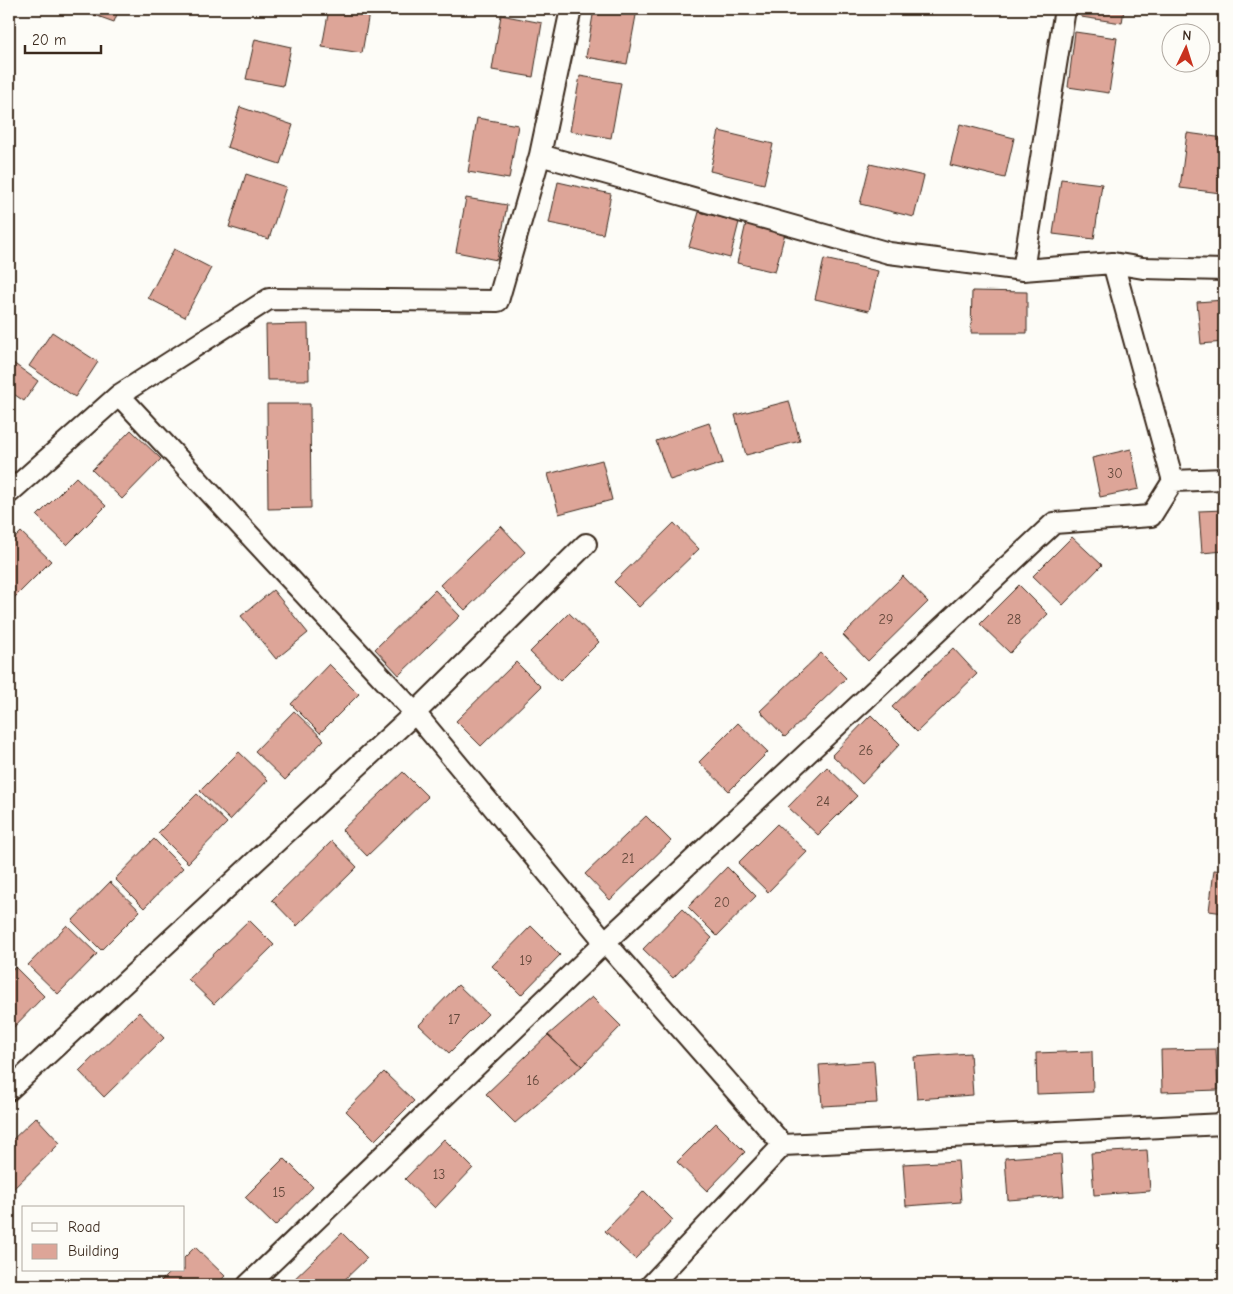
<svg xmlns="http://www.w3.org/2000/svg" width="1233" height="1294" font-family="'Comic Neue',sans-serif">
	<rect width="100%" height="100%" fill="#fdfcf7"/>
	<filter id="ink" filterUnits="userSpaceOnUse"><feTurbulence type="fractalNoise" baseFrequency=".02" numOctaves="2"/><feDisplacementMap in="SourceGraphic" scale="10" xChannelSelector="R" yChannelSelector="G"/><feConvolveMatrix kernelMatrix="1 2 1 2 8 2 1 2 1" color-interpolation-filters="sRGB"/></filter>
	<g filter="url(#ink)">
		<path fill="#dda598" stroke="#3b2a1e" d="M 78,9 L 119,9 L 114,22 Z
			M 329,9 L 341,9 L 369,13 L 362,53 L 322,47 Z
			M 594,9 L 637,10 L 627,64 L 586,57 Z
			M 1082,9 L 1124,9 L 1122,23 L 1081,17 Z
			M 501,15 L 542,23 L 533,77 L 492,70 Z
			M 1075,32 L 1117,38 L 1109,93 L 1068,87 Z
			M 255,39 L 291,47 L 283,86 L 246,79 Z
			M 580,76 L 621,83 L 611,138 L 570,131 Z
			M 240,107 L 293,125 L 280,164 L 227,147 Z
			M 477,118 L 518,125 L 509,179 L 468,172 Z
			M 960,124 L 1014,138 L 1005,178 L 950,165 Z
			M 719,131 L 773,144 L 764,184 L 710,171 Z
			M 1187,133 L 1224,138 L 1224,171 L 1221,193 L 1180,188 Z
			M 870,164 L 924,176 L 914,217 L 860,204 Z
			M 246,174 L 286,187 L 269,239 L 229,227 Z
			M 1061,179 L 1102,184 L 1094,239 L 1053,234 Z
			M 558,182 L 611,194 L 603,234 L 549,223 Z
			M 466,198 L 507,205 L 497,260 L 456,252 Z
			M 699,212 L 739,222 L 730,258 L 689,247 Z
			M 746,223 L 785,233 L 775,272 L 737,263 Z
			M 174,249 L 211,268 L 185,317 L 148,298 Z
			M 824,259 L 878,271 L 869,311 L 815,299 Z
			M 972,291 L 1027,292 L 1027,333 L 971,333 Z
			M 1224,300 L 1224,342 L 1201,344 L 1197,302 Z
			M 308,324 L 309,380 L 267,380 L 266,325 Z
			M 52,332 L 98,362 L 75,397 L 29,366 Z
			M 9,360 L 38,381 L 24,401 L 9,391 Z
			M 789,401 L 800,441 L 746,455 L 735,415 Z
			M 267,404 L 310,404 L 311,508 L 268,509 Z
			M 709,423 L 723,463 L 670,480 L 656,441 Z
			M 131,430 L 161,459 L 122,499 L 92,470 Z
			M 1131,449 L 1139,489 L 1100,497 L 1092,458 Z
			M 602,460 L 612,500 L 559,514 L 548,474 Z
			M 76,477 L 106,506 L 67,545 L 37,516 Z
			M 1224,510 L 1224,551 L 1202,553 L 1199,511 Z
			M 674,523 L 699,549 L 639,607 L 614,582 Z
			M 501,526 L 525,552 L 465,610 L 440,585 Z
			M 21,532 L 51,561 L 12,600 L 9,597 L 9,544 Z
			M 1072,537 L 1102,565 L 1063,605 L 1033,576 Z
			M 903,576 L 928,602 L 868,661 L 843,635 Z
			M 1019,585 L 1048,614 L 1010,653 L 980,624 Z
			M 273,590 L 308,633 L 276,659 L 241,616 Z
			M 435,590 L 460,616 L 399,675 L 375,649 Z
			M 569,613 L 599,642 L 560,681 L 530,652 Z
			M 953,648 L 977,674 L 917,732 L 892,707 Z
			M 821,653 L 846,678 L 785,737 L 760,711 Z
			M 516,662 L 541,687 L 481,746 L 456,721 Z
			M 329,664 L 359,694 L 320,733 L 291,704 Z
			M 294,711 L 324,740 L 285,780 L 255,751 Z
			M 871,715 L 900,744 L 862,784 L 832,755 Z
			M 738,723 L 768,752 L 729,791 L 699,762 Z
			M 239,752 L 268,780 L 230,820 L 200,791 Z
			M 827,767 L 857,796 L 818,835 L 788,807 Z
			M 403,772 L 428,797 L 367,856 L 342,830 Z
			M 197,794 L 227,823 L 188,863 L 158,833 Z
			M 646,816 L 671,841 L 610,900 L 585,874 Z
			M 777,824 L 807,852 L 768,892 L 738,863 Z
			M 154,839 L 183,868 L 144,908 L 115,879 Z
			M 332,841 L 357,867 L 297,926 L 272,900 Z
			M 727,867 L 756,896 L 717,936 L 688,907 Z
			M 1214,870 L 1224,871 L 1224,913 L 1209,911 Z
			M 110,882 L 140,911 L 101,950 L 72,921 Z
			M 682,909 L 712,938 L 673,978 L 643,949 Z
			M 249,920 L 274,945 L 214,1004 L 188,979 Z
			M 67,925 L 97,954 L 58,994 L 28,965 Z
			M 531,926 L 560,955 L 521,995 L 492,966 Z
			M 15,967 L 44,996 L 9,1032 L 9,973 Z
			M 458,985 L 488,1014 L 449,1053 L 419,1025 Z
			M 592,997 L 621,1026 L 582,1066 L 548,1035 Z
			M 139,1012 L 164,1038 L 104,1097 L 79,1071 Z
			M 548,1035 L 582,1066 L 515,1123 L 486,1094 Z
			M 1216,1049 L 1218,1090 L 1162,1092 L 1161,1050 Z
			M 1092,1051 L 1093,1092 L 1037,1094 L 1036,1053 Z
			M 970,1053 L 973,1095 L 917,1099 L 914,1057 Z
			M 874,1061 L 877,1103 L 822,1106 L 819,1065 Z
			M 384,1072 L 414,1101 L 375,1140 L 346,1111 Z
			M 36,1117 L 60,1143 L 9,1193 L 9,1143 Z
			M 716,1123 L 745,1152 L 707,1191 L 677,1162 Z
			M 444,1139 L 473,1168 L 435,1208 L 405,1179 Z
			M 1147,1150 L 1150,1191 L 1094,1195 L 1091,1153 Z
			M 1061,1154 L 1064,1196 L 1008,1200 L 1005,1158 Z
			M 284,1158 L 313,1187 L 275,1226 L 245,1197 Z
			M 958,1161 L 961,1202 L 906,1206 L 903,1164 Z
			M 644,1191 L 673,1220 L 635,1259 L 605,1231 Z
			M 342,1233 L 367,1258 L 339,1285 L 288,1285 Z
			M 195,1247 L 225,1276 L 216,1285 L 157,1285 L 172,1270 L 184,1270 L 184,1258 Z"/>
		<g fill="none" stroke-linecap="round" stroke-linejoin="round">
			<g stroke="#3b2a1e" stroke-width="24">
				<path id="street" d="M 540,155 L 889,253 L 1023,270 L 1113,263 L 1143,268 L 1224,270
					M 1113,263 L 1173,481
					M 1023,270 L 1065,9
					M 119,395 L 415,713 L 605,942 L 783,1145
					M 9,493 L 119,395 L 269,299 L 498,301 L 540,155 L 571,9
					M 9,1090 L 415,713 L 586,544
					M 248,1285 L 605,942 L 1054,523 L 1151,516 L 1173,481 L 1224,479
					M 651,1285 L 783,1145 L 1224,1124"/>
			</g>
			<use href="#street" stroke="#fdfcf7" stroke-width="20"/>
		</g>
	</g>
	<g text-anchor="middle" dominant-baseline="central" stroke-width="4" stroke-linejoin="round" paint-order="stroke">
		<g font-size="14" fill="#64493c">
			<text x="1115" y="473">30</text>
			<text x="886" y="619">29</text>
			<text x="1014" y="619">28</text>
			<text x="866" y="750">26</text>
			<text x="823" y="801">24</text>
			<text x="628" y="858">21</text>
			<text x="722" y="902">20</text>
			<text x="526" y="960">19</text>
			<text x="454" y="1019">17</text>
			<text x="533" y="1080">16</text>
			<text x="439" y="1174">13</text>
			<text x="279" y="1192">15</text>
		</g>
	</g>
	<rect width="1233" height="1294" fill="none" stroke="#fdfcf7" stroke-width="30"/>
	<rect x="15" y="15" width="1203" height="1264" fill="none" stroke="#3b2a1e" stroke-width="2" filter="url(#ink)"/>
	<rect x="22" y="1206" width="162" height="65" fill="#fdfcf7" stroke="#afa8a0"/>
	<rect x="32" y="1223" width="25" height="8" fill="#fdfcf7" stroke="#afa8a0"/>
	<text x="68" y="1232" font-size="15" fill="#3b2a1e">Road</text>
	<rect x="32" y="1244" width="25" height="15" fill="#dda598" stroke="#afa8a0"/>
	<text x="68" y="1256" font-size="15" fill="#3b2a1e">Building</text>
	<g transform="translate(1186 48) rotate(4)"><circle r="24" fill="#fdfcf7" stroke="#afa8a0"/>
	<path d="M0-4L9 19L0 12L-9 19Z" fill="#c8321e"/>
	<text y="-8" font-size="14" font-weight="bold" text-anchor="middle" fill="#3b2a1e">N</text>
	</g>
	<path d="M25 45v8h76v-8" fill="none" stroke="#3b2a1e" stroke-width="2.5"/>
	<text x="32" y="45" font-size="15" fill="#3b2a1e" stroke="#fdfcf7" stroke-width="4" paint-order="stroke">20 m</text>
</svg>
